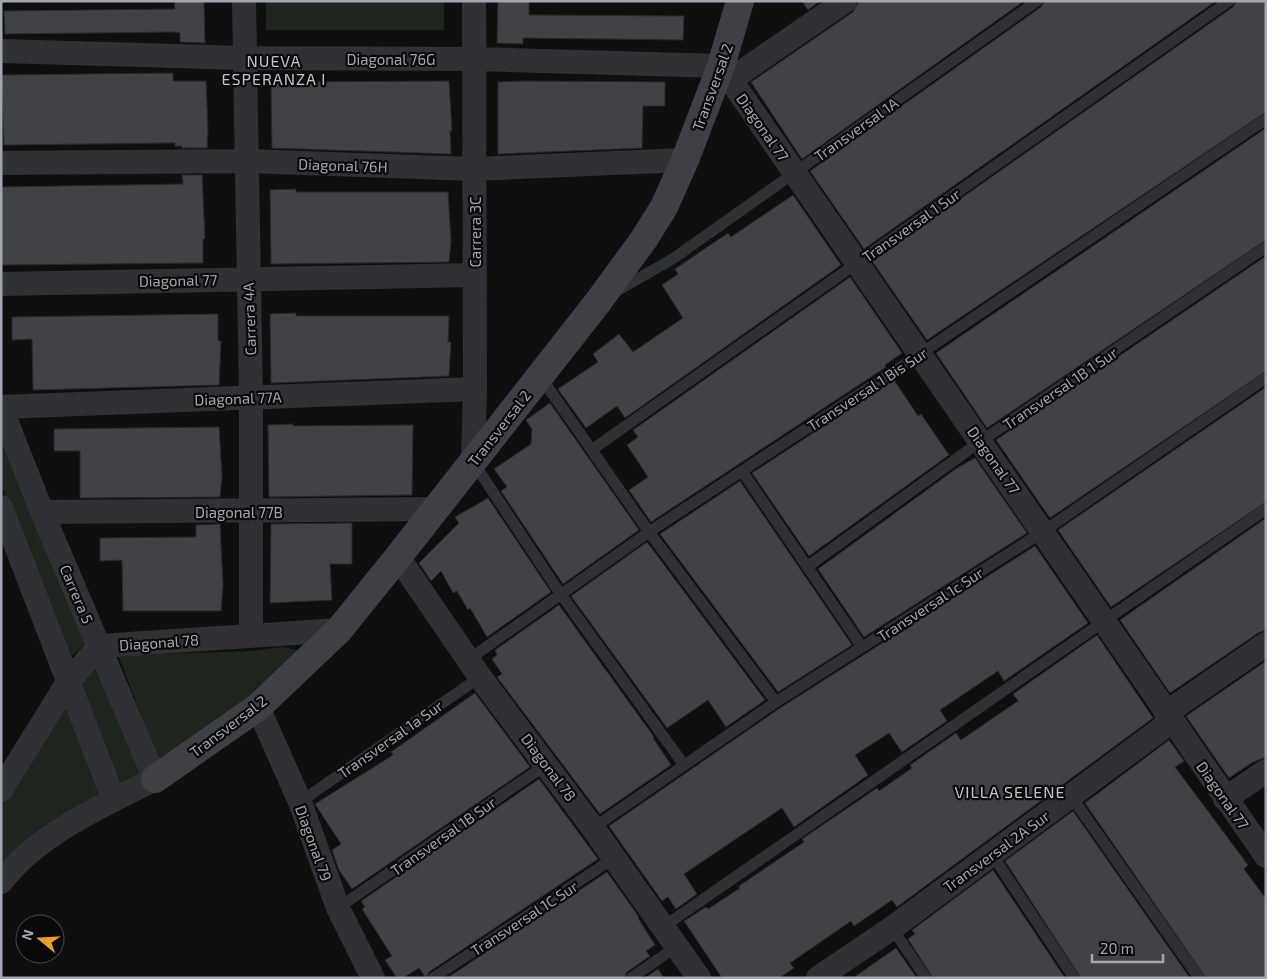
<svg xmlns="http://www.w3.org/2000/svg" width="1267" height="979" font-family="'Exo 2',sans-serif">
	<rect width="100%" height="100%" fill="#0f0f10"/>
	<path fill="#1e241e" d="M 266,1 L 444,1 L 444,30 L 266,30 Z
		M 1,429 L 90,639 L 67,660 L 1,484 Z
		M 283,647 L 300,651 L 252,699 L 160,765 L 116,649 L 134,655 L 249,651 Z
		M 99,665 L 144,772 L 116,787 L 78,686 Z
		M 65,704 L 100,797 L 1,873 L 1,804 Z"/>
	<path fill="#404246" stroke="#29292c" d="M 174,1 L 204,1 L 205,43 L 180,42 L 180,33 L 173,32 L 5,34 L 4,11 L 175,9 Z
		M 498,1 L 529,1 L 529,15 L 684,16 L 683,40 L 523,38 L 523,44 L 497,43 Z
		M 802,1 L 820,1 L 808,10 Z
		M 859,1 L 1024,1 L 802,159 L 751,82 L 853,12 Z
		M 1044,1 L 1216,1 L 864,249 L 810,171 L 1041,7 Z
		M 1236,1 L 1266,1 L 1266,112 L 927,340 L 872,261 L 1233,7 Z
		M 173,73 L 173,81 L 206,81 L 208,130 L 207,148 L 182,148 L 182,146 L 175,146 L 175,143 L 4,145 L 1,75 Z
		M 297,79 L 297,82 L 449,81 L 452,131 L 450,131 L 451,154 L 272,148 L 271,80 Z
		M 524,81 L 665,82 L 665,106 L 643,106 L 642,148 L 498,154 L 498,82 Z
		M 1266,128 L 1266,240 L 987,428 L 936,353 Z
		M 182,175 L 202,175 L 205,239 L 203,239 L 203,263 L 1,265 L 1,187 L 183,184 Z
		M 296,189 L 296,192 L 448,192 L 451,241 L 449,262 L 271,264 L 270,190 Z
		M 793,195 L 841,265 L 625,418 L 617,406 L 586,428 L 558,389 L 598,362 L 593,354 L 619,334 L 633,352 L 683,318 L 662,285 L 678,274 L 675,269 L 728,233 L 731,237 Z
		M 1266,256 L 1266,371 L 1050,518 L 996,440 Z
		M 850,277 L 902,353 L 885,365 L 886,367 L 651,522 L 629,490 L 648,477 L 627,445 L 638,437 L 633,430 Z
		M 296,313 L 296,316 L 449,316 L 448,342 L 451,342 L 449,376 L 271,383 L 270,314 Z
		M 218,314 L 218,341 L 221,341 L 219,385 L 33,390 L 32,339 L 12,340 L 12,317 Z
		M 894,380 L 918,416 L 921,414 L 949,455 L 809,556 L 752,473 Z
		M 1266,387 L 1266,502 L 1111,607 L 1058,530 Z
		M 550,403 L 639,530 L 563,584 L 501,491 L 507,487 L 494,469 L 531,444 L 532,429 L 526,420 Z
		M 293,424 L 293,426 L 413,425 L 412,495 L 269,497 L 268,425 Z
		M 219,427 L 222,476 L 220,497 L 80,498 L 80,451 L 54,451 L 54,429 Z
		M 975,458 L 1027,533 L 864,637 L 818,569 L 957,468 Z
		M 740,481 L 852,645 L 778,692 L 660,534 Z
		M 488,498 L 551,592 L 487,637 L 470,608 L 468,610 L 457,591 L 453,593 L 441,571 L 431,581 L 419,563 L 459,523 L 455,517 Z
		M 1266,518 L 1266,630 L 1258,633 L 1170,693 L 1120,620 Z
		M 352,523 L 352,564 L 330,564 L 332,600 L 270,603 L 271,524 Z
		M 220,524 L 223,586 L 221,611 L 123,611 L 122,560 L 100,561 L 100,538 L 196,537 L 196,525 Z
		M 647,542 L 765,700 L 726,727 L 708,700 L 667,728 L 571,596 Z
		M 1035,546 L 1088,623 L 1004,681 L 998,671 L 940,710 L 947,721 L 902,752 L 889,733 L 855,755 L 868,775 L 794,827 L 782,808 L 684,874 L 697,894 L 676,909 L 668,897 L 662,901 L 609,826 L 780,708 Z
		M 559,605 L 654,737 L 653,738 L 671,765 L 600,814 L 497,677 L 502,674 L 492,659 L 497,655 L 495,650 Z
		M 1097,635 L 1153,718 L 897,907 L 892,900 L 854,926 L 851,921 L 790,963 L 794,968 L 779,978 L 722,978 L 684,921 L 706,907 L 708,909 L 740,888 L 739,886 L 804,842 L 802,839 L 877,788 L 879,791 L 912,768 L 910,765 L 956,733 L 961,740 L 1018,701 L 1013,694 Z
		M 1266,661 L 1266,757 L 1253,762 L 1229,778 L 1186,716 Z
		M 475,693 L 530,767 L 352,889 L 339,870 L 332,850 L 341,844 L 315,804 L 393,755 L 391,752 Z
		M 1169,740 L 1184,761 L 1175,767 L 1248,865 L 1244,869 L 1266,899 L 1266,978 L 1206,978 L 1085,803 Z
		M 539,779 L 598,859 L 429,972 L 426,978 L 419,968 L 403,978 L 397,978 L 385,960 L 392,956 L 362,909 L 365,907 L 361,901 Z
		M 1073,811 L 1190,978 L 1081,978 L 1005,861 Z
		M 993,870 L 1065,978 L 933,978 L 908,939 L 915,934 L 912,930 Z
		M 607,872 L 639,917 L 638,918 L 655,945 L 646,951 L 650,956 L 627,972 L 624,978 L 447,978 Z
		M 896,948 L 917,978 L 853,978 Z
		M 658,969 L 664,978 L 645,978 Z"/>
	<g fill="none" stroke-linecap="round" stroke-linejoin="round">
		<path stroke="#303135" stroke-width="11" d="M 615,292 L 674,258 L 1037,1
			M 540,376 L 649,532 L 776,702
			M 593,449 L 1229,1
			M 473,462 L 560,593 L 684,765
			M 742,471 L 862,647
			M 807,567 L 981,441 L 1266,247
			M 468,660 L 649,532 L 920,354 L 1266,119
			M 1071,796 L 1199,978
			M 300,802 L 480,677
			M 593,828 L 776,702 L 1044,531 L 1266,378
			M 991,853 L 1074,978
			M 338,908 L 547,764
			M 663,927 L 1266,509
			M 892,928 L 926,978
			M 433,978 L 614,858
			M 631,978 L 676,947"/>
		<path stroke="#303135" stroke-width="24" d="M 244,1 L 251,397 L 251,636
			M 1,51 L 245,58 L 475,59 L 721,66 L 1266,856
			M 730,80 L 845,1
			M 1,163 L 245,161 L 475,169 L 685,160
			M 1,284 L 475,275
			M 1,407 L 475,389
			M 1,408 L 42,512 L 155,779 C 101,807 40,832 1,882
			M 473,462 L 475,389 L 474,1
			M 1,507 L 114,800
			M 42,512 L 435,509
			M 398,557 L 480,677 L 593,828 L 699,978
			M 258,707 L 300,802 L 338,908 L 373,978
			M 1166,713 L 1266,644
			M 1,790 L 68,682 L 99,646 L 339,630
			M 1225,799 L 1266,771
			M 818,978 L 892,928 L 1172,721"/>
		<path stroke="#3e4045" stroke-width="28" d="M 155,779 L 258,707 L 339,630 L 398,557 L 598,302 L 644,239 L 664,207 L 685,160 L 721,66 L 740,1"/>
	</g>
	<g text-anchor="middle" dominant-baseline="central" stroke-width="4.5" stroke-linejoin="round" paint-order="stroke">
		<g font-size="15" fill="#a1a6b0" stroke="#0a0a0b">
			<text x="391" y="59">Diagonal 76G</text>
			<text transform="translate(712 87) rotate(-70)">Transversal 2</text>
			<text transform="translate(763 127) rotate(55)">Diagonal 77</text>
			<text transform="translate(856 129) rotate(-35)">Transversal 1A</text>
			<text transform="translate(343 165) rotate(2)">Diagonal 76H</text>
			<text transform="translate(911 225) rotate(-35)">Transversal 1 Sur</text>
			<text transform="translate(475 232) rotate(-90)">Carrera 3C</text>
			<text transform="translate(178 280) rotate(-1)">Diagonal 77</text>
			<text transform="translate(249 319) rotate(-92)">Carrera 4A</text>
			<text transform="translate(1060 388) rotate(-34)">Transversal 1B 1 Sur</text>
			<text transform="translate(867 389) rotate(-33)">Transversal 1 Bis Sur</text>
			<text transform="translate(238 398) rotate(-2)">Diagonal 77A</text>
			<text transform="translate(499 428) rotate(-52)">Transversal 2</text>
			<text transform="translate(994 460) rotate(55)">Diagonal 77</text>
			<text x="239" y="512">Diagonal 77B</text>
			<text transform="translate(77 594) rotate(67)">Carrera 5</text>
			<text transform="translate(930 604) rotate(-33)">Transversal 1c Sur</text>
			<text transform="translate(159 642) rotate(-4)">Diagonal 78</text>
			<text transform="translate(228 726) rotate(-37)">Transversal 2</text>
			<text transform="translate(390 739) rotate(-35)">Transversal 1a Sur</text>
			<text transform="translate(549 767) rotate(53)">Diagonal 78</text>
			<text transform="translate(1223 795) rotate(55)">Diagonal 77</text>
			<text transform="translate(443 836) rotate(-35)">Transversal 1B Sur</text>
			<text transform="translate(314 843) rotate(70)">Diagonal 79</text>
			<text transform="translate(996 851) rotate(-36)">Transversal 2A Sur</text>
			<text transform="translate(524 918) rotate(-33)">Transversal 1C Sur</text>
		</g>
		<g font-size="16" letter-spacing="1" fill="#c1c5cd" stroke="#0a0a0b">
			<text x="274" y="60">NUEVA<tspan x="274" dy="18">ESPERANZA I</tspan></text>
			<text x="1010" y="791">VILLA SELENE</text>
		</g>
	</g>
	<rect width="1267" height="979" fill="none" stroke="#a1a6b0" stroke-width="5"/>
	<g transform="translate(40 939) rotate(288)"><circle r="24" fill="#0a0a0b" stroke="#46484d"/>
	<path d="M0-4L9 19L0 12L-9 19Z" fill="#e89e2f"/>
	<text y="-8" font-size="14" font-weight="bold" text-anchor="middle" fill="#a1a6b0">N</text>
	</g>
	<path d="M1092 954v8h71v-8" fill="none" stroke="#a1a6b0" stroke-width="2.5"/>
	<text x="1100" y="954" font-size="15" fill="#a1a6b0" stroke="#0a0a0b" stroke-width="4" paint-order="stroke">20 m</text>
</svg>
